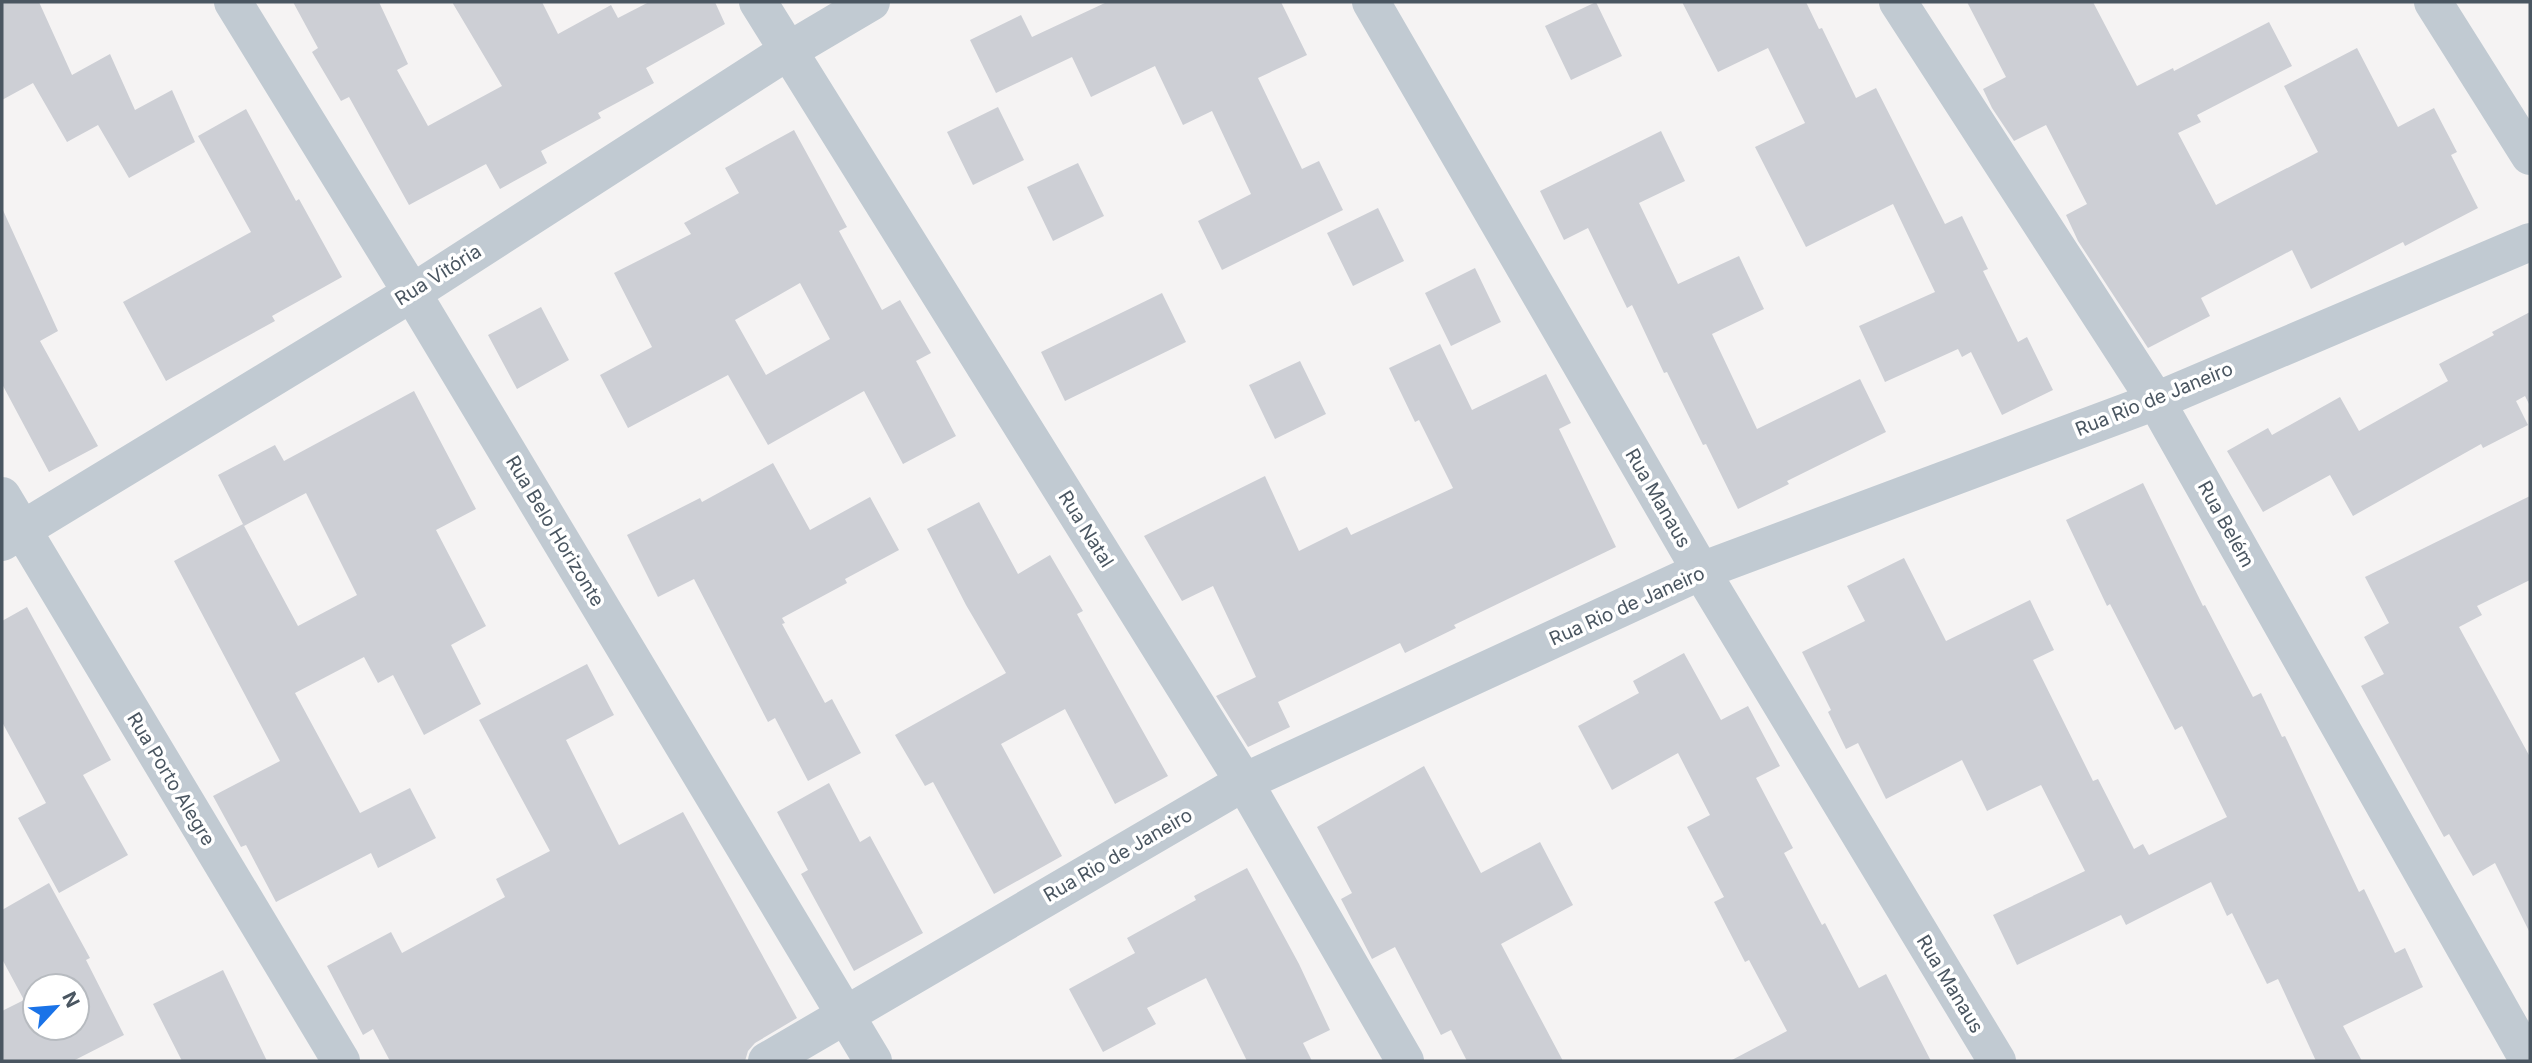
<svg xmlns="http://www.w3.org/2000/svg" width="2532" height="1063" font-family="Inter,sans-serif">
	<rect width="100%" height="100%" fill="#f5f3f3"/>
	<path fill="#cdcfd5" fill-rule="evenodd" d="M 2,2 L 39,2 L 72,75 L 110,54 L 135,110 L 172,90 L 195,142 L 129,178 L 98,125 L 67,142 L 33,83 L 2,100 Z
		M 293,2 L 379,2 L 408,64 L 397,70 L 428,126 L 502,86 L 452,2 L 542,2 L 558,34 L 611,5 L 618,18 L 649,2 L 715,2 L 725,24 L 646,68 L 654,83 L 598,113 L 601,118 L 541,151 L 547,163 L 500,189 L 486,164 L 409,205 L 349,97 L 341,101 L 312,52 L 318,48 Z
		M 1107,2 L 1281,2 L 1307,55 L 1258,78 L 1302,169 L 1319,161 L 1343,210 L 1222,270 L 1198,221 L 1251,194 L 1212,111 L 1183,125 L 1155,66 L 1091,97 L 1072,57 L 996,93 L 970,40 L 1021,15 L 1032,37 Z
		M 1596,2 L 1622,56 L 1571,80 L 1545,26 Z
		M 1682,2 L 1806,2 L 1819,29 L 1822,28 L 1856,98 L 1876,88 L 1945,224 L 1962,216 L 1988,269 L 1983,271 L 2018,342 L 2027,337 L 2053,390 L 2002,415 L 1971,352 L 1962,357 L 1958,349 L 1885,382 L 1859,326 L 1935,292 L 1893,204 L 1806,247 L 1755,147 L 1805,123 L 1768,48 L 1718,72 Z
		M 1967,2 L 2093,2 L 2137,86 L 2173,68 L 2174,71 L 2269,22 L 2292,66 L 2197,115 L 2201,122 L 2178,133 L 2216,205 L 2318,152 L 2284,86 L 2357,48 L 2398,127 L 2434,108 L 2457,152 L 2451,155 L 2478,208 L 2405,246 L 2403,242 L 2311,289 L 2292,250 L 2201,298 L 2210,316 L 2148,348 L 2078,241 L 2066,215 L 2087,204 L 2046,125 L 2014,141 L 1992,108 L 1983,89 L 2006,77 Z
		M 998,107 L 1024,160 L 973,185 L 947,132 Z
		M 246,109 L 296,201 L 299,199 L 342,277 L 272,316 L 275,321 L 166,381 L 123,302 L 251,232 L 198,136 Z
		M 794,130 L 847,227 L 839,231 L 882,310 L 900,300 L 931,353 L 916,361 L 956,436 L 903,464 L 864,391 L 768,445 L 728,375 L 628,428 L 600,375 L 652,347 L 614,273 L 691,234 L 684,223 L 739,193 L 725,168 ZM 800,283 L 830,339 L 766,375 L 735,320 Z
		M 1661,131 L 1685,181 L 1639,203 L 1678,284 L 1739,256 L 1764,309 L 1712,334 L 1757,429 L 1860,379 L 1886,432 L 1787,481 L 1789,484 L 1738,509 L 1706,444 L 1703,445 L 1667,372 L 1664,373 L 1632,305 L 1627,308 L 1588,228 L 1564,240 L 1540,191 Z
		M 1078,163 L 1104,216 L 1053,241 L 1027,187 Z
		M 2,208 L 58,331 L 40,341 L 98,446 L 49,472 L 2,384 Z
		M 1378,208 L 1404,261 L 1353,286 L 1327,233 Z
		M 1475,268 L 1501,322 L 1451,346 L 1425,293 Z
		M 1162,293 L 1186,342 L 1065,401 L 1041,352 Z
		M 541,307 L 569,360 L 517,389 L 488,335 Z
		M 2530,312 L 2530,406 L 2525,396 L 2516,401 L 2528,425 L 2483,448 L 2481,444 L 2353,516 L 2330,475 L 2263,512 L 2227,451 L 2268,428 L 2272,435 L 2340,397 L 2359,431 L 2448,381 L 2439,364 L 2494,335 L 2492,332 Z
		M 1440,344 L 1472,410 L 1546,374 L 1571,423 L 1559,429 L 1616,547 L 1454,625 L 1456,628 L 1405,653 L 1400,643 L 1278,702 L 1290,727 L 1248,747 L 1216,696 L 1256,677 L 1213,586 L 1182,601 L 1144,536 L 1265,476 L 1299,551 L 1347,527 L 1351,535 L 1453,488 L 1419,420 L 1415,422 L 1389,368 Z
		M 1300,361 L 1326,414 L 1275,439 L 1249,385 Z
		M 414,391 L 476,509 L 436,530 L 486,626 L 451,645 L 481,704 L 424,735 L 393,675 L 378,683 L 364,657 L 295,693 L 360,813 L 410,788 L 436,838 L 378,868 L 371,853 L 276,902 L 246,845 L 241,847 L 213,796 L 280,761 L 174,561 L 243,524 L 298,626 L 357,595 L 306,493 L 244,526 L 218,475 L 275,445 L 284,461 Z
		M 773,463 L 810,530 L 870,497 L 899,550 L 845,579 L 847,583 L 782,618 L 785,623 L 782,624 L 825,703 L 832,699 L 861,753 L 808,781 L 775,718 L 768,722 L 694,579 L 658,597 L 627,535 L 700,498 L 702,502 Z
		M 2143,483 L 2203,606 L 2205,605 L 2253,697 L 2261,693 L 2282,737 L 2285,736 L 2359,892 L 2364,889 L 2395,953 L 2405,948 L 2423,987 L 2343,1026 L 2362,1061 L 2316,1061 L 2278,979 L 2267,984 L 2232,913 L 2227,916 L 2211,882 L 2126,925 L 2121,915 L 2017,965 L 1993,915 L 2085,871 L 2041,785 L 1987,811 L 1962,760 L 1886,799 L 1858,743 L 1846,749 L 1828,712 L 1831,710 L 1802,652 L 1865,621 L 1847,586 L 1904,558 L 1946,641 L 2030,600 L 2054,650 L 2033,660 L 2093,781 L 2098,779 L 2134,849 L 2143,844 L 2149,855 L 2227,817 L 2182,726 L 2175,730 L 2110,604 L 2107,606 L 2066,520 Z
		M 2530,496 L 2530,580 L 2477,606 L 2482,615 L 2459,627 L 2530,757 L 2530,933 L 2495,863 L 2473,876 L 2449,834 L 2444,837 L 2361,686 L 2384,674 L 2364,637 L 2389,623 L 2365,577 Z
		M 979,502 L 1018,574 L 1050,555 L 1083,611 L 1077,614 L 1168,776 L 1115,804 L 1065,709 L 1001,744 L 1062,856 L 994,894 L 933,782 L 925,786 L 895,735 L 1006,673 L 966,605 L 927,529 Z
		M 27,607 L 111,760 L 83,775 L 128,855 L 59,893 L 18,818 L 46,803 L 2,722 L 2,621 Z
		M 1684,653 L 1721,720 L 1748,706 L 1780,766 L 1756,778 L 1793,848 L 1784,853 L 1822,925 L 1825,923 L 1859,988 L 1886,974 L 1931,1061 L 1730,1061 L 1787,1031 L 1749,960 L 1745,962 L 1714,902 L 1724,897 L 1687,827 L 1710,815 L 1678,753 L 1612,790 L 1578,726 L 1639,693 L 1633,681 Z
		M 587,664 L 614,715 L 566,740 L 619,845 L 683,812 L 797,1018 L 755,1043 L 748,1051 L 745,1061 L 390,1061 L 373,1029 L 363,1035 L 327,966 L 391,932 L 402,953 L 505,897 L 496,879 L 550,851 L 479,720 Z
		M 1424,766 L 1481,873 L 1540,842 L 1573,905 L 1501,944 L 1563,1061 L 1467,1061 L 1451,1030 L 1441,1035 L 1395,947 L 1372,959 L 1341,899 L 1352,893 L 1317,827 Z
		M 829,783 L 860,842 L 870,836 L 923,933 L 854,971 L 801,874 L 808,870 L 777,812 Z
		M 1247,868 L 1299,964 L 1330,1030 L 1303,1043 L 1312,1061 L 1247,1061 L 1206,978 L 1147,1008 L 1156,1024 L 1103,1052 L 1069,989 L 1135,953 L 1127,938 L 1196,900 L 1194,896 Z
		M 49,883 L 90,958 L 86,960 L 124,1035 L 73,1061 L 2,1061 L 2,1011 L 24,1000 L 2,959 L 2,910 ZM 35,986 L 77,986 L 77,1028 L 35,1028 Z
		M 223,970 L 267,1061 L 182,1061 L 153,1004 Z"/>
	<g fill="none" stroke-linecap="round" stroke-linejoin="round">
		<path stroke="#c1cad2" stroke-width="38" d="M 233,2 L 412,293 L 873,1061
			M 758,2 L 1244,782 L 1405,1061
			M 1371,2 L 1701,571 L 1997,1061
			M 1898,2 L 2156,401 L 2529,1061
			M 2433,2 L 2530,156
			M 2,496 L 341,1061
			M 2,542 L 412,293 L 788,51 L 871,2
			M 767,1061 L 1244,782 L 1701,571 L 2156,401 L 2530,242"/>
	</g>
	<g text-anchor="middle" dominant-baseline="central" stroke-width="7" stroke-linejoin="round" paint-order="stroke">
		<g font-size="19" fill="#4a5661" stroke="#fff">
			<text transform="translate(438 275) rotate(-32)">Rua Vitória</text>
			<text transform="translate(2154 399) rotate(-22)">Rua Rio de Janeiro</text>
			<text transform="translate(1658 498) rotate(60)">Rua Manaus</text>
			<text transform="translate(2226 524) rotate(61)">Rua Belém</text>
			<text transform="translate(1086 529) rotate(58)">Rua Natal</text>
			<text transform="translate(555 531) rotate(59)">Rua Belo Horizonte</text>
			<text transform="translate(1627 606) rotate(-24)">Rua Rio de Janeiro</text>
			<text transform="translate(171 779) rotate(59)">Rua Porto Alegre</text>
			<text transform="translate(1118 855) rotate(-30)">Rua Rio de Janeiro</text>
			<text transform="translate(1950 984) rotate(59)">Rua Manaus</text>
		</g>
	</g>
	<rect width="2532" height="1063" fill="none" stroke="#4a5661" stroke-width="7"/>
	<g transform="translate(56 1007) rotate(64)"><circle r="33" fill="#ffffff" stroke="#b7bbc0" stroke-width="2"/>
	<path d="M0-5L12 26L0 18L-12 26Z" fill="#1a73e8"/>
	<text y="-10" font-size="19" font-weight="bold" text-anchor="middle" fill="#4a5661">N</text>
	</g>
</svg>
